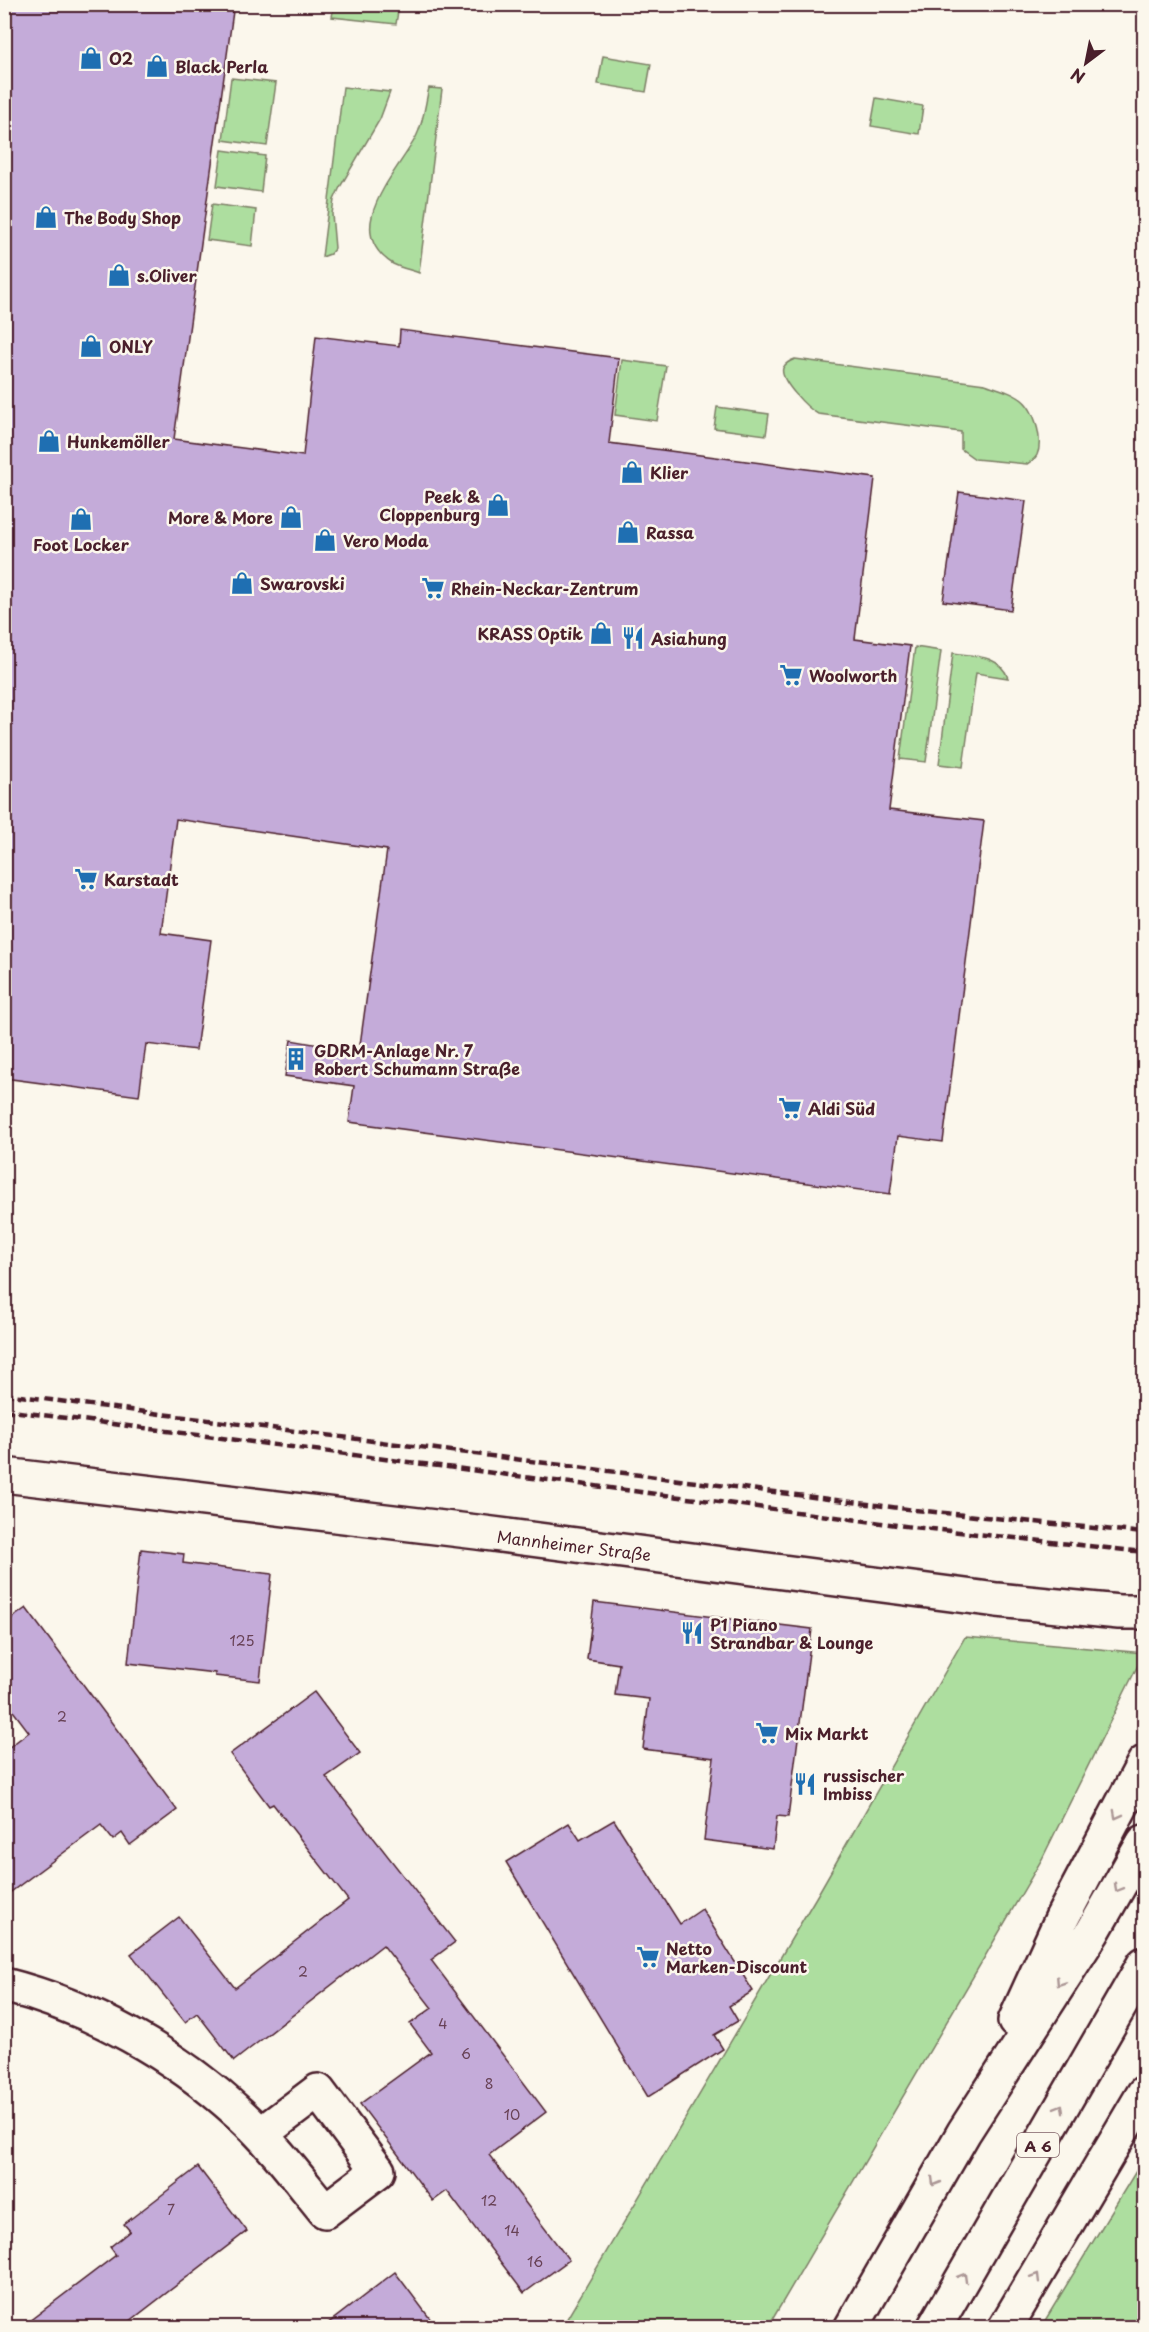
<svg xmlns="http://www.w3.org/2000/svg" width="1149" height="2332" font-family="'Playpen Sans',sans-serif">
	<rect width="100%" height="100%" fill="#fbf7ec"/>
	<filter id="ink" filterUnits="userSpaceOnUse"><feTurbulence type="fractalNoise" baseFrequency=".0167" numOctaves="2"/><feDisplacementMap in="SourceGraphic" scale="12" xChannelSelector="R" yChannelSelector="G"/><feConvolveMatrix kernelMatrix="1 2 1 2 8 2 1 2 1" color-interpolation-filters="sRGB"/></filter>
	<g filter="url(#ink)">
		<path fill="#adde9f" stroke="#7c7e65" stroke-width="1.5" d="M 334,5 L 399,5 L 396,24 L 332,17 Z
			M 603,56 L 651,64 L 646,92 L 598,84 Z
			M 231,78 L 276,83 L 267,146 L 223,140 Z
			M 343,87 L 390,92 L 380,119 L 340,187 L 334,200 L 332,214 L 335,248 L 330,254 L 322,257 Z
			M 429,88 L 442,89 L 419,273 C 411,270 401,268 393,264 C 339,230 397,173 416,137 C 424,122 425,104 429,88 Z
			M 876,98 L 923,106 L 919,134 L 871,126 Z
			M 222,150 L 265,156 L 261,192 L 217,186 Z
			M 212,204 L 256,210 L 252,246 L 207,240 Z
			M 795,359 L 985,384 C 998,389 1018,393 1027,405 C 1036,416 1043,442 1037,455 C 1035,459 1032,461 1027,464 L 975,459 L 961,449 L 961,432 L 818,414 C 808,409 779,380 783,368 C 785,363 790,361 795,359 Z
			M 622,360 L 666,366 L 657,421 L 615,415 Z
			M 717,407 L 769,414 L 766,435 L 714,428 Z
			M 915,647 L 941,651 L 926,762 L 900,759 Z
			M 953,653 C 975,656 1000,655 1008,678 L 976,673 L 963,767 L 939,764 Z
			M 965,1637 L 1144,1653 L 1042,1859 L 768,2327 L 562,2327 L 818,1894 Z
			M 1144,2158 L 1144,2316 L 1137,2327 L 1041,2327 Z"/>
		<path fill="#c4abd9" stroke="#4a1f2b" stroke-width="1.5" d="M 4,4 L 234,4 L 174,439 L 303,456 L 316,336 L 399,346 L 400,330 L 619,358 L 609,443 L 875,478 L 855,639 L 910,646 L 889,810 L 984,821 L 943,1142 L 898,1136 L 890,1194 L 349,1122 L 354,1086 L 285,1076 L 291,1040 L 359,1052 L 387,850 L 176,819 L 161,933 L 211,940 L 196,1050 L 146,1044 L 139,1096 L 4,1078 Z
			M 959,492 L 1026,501 L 1011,610 L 943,601 Z
			M 141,1549 L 184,1554 L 183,1563 L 272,1574 L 260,1681 L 215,1676 L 215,1673 L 128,1663 Z
			M 594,1602 L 812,1629 L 788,1817 L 777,1816 L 773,1849 L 704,1840 L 714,1758 L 643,1749 L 649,1699 L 615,1695 L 619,1664 L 587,1659 Z
			M 26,1608 L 177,1810 L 130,1845 L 122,1833 L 113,1840 L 101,1825 L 4,1897 L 4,1751 L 29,1732 L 4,1699 L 4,1624 Z
			M 314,1692 L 360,1753 L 326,1777 L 455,1942 L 431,1960 L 546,2112 L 489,2155 L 569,2260 L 524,2293 L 447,2191 L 433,2201 L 360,2104 L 431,2052 L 410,2024 L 432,2008 L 383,1945 L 234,2061 L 197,2013 L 185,2022 L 131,1954 L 179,1917 L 235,1988 L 348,1900 L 273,1804 L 269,1806 L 230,1754 Z
			M 614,1820 L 680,1924 L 702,1909 L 753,1991 L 729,2006 L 738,2021 L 714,2035 L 723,2049 L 648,2097 L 506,1862 L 569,1823 L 580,1840 Z
			M 198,2167 L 247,2231 L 121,2328 L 20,2328 L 116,2255 L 110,2247 L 130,2231 L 124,2224 Z
			M 395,2272 L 437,2328 L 322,2328 Z"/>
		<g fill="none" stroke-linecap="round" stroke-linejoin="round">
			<g stroke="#4a1f2b" stroke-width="38">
				<path id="minor" d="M 4,1985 C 91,2007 175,2054 240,2114 C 272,2143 298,2178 325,2211 L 378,2171 L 318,2091 L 261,2134"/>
			</g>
			<g stroke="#4a1f2b" stroke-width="38">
				<path id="major" d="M 4,1475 L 477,1532 L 997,1600 L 1119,1612 L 1144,1612"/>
			</g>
			<g stroke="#4a1f2b" stroke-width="38">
				<path id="highway" d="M 1015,2021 L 1062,1918 L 1144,1763
					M 851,2328 L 964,2132 L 1092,1933 L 1144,1842
					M 934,2328 L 1144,1964
					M 1005,2328 L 1144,2093"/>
			</g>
			<use href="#minor" stroke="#fbf7ec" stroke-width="33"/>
			<use href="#major" stroke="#fbf7ec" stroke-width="33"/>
			<use href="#highway" stroke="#fbf7ec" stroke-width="33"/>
			<path stroke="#4a1f2b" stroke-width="4.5" stroke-dasharray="9 4.5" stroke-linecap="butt" d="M 4,1394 L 915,1510 L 1144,1533
				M 4,1410 L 913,1527 L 1144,1552"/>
		</g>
		<defs><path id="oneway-chevron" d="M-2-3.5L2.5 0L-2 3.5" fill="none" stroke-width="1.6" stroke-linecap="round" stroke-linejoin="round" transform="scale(1.5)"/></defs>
		<g stroke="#ab9695">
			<use href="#oneway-chevron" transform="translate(1117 1815) rotate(118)"/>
			<use href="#oneway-chevron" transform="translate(1118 1888) rotate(120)"/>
			<use href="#oneway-chevron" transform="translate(1060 1982) rotate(123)"/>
			<use href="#oneway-chevron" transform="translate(1060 2108) rotate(-60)"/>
			<use href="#oneway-chevron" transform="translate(935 2182) rotate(120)"/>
			<use href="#oneway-chevron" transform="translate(963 2277) rotate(-60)"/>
			<use href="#oneway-chevron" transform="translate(1036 2277) rotate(-59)"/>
		</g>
	</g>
	<defs>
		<g id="shop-bare" transform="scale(1.8)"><path d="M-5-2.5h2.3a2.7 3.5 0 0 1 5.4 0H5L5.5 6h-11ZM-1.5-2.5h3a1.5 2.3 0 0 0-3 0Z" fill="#1f6fb2" stroke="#fbf7ec" stroke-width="2.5" paint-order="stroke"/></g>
		<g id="supermarket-bare" transform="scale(1.8)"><path d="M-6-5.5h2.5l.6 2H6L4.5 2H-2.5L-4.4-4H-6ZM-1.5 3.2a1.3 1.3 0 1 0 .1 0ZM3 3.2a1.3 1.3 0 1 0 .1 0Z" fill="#1f6fb2" stroke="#fbf7ec" stroke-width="2.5" paint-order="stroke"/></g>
		<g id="restaurant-bare" transform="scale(1.8)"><path d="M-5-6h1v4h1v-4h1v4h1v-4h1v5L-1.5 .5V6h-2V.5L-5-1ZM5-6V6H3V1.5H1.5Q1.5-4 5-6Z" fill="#1f6fb2" stroke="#fbf7ec" stroke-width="2.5" paint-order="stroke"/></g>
		<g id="building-bare" transform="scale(1.8)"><path d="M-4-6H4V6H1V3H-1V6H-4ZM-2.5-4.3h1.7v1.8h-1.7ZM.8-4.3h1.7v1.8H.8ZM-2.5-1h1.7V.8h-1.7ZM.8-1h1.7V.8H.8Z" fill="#1f6fb2" stroke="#fbf7ec" stroke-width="2.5" paint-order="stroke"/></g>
	</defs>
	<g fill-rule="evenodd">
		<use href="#shop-bare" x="91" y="58"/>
		<use href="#shop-bare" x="157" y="66"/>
		<use href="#shop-bare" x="46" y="217"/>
		<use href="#shop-bare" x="119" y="275"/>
		<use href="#shop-bare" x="91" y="346"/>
		<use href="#shop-bare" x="49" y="441"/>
		<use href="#shop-bare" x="632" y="472"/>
		<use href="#shop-bare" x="498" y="505"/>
		<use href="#shop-bare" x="291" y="517"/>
		<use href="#shop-bare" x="81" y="519"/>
		<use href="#shop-bare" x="628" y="532"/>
		<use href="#shop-bare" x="325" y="540"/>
		<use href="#shop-bare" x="242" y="583"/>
		<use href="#supermarket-bare" x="433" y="588"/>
		<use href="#shop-bare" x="601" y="633"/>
		<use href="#restaurant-bare" x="633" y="638"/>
		<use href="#supermarket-bare" x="791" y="675"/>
		<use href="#supermarket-bare" x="86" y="879"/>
		<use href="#building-bare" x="296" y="1059"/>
		<use href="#supermarket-bare" x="790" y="1108"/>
		<use href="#restaurant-bare" x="692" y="1633"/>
		<use href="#supermarket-bare" x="767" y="1733"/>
		<use href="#restaurant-bare" x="805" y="1784"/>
		<use href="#supermarket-bare" x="648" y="1957"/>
	</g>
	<g text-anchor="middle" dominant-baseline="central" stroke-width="5" stroke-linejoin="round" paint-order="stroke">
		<g font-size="14" fill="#684256">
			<text x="242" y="1640">125</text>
			<text x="62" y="1716">2</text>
			<text x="303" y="1971">2</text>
			<text x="443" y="2023">4</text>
			<text x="466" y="2053">6</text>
			<text x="489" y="2083">8</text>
			<text x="512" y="2114">10</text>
			<text x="489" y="2200">12</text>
			<text x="171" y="2209">7</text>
			<text x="512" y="2230">14</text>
			<text x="535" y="2261">16</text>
		</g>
		<rect fill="#fbf7ec" stroke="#7f6065" stroke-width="1.5" x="1017" y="2133" width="42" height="24" rx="4.5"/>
		<g font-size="15" font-weight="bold" fill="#4a1f2b">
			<text x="1038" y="2145">A 6</text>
		</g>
		<g font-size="16" font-weight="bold" fill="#4a1f2b" stroke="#fbf7ec" text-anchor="start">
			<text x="109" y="58">O2</text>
			<text x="175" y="66">Black Perla</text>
			<text x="64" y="217">The Body Shop</text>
			<text x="137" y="275">s.Oliver</text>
			<text x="109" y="346">ONLY</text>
			<text x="67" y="441">Hunkemöller</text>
			<text x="650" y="472">Klier</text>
			<text x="480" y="496" text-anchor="end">Peek &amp;<tspan x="480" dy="18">Cloppenburg</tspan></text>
			<text x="273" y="517" text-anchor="end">More &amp; More</text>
			<text x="646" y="532">Rassa</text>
			<text x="343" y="540">Vero Moda</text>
			<text x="81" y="544" text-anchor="middle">Foot Locker</text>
			<text x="260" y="583">Swarovski</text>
			<text x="451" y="588">Rhein-Neckar-Zentrum</text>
			<text x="583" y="633" text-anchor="end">KRASS Optik</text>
			<text x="651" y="638">Asiahung</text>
			<text x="809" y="675">Woolworth</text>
			<text x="104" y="879">Karstadt</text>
			<text x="314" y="1050">GDRM-Anlage Nr. 7<tspan x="314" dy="18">Robert Schumann Straße</tspan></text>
			<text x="808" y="1108">Aldi Süd</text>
			<text x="710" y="1624">P1 Piano<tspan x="710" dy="18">Strandbar &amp; Lounge</tspan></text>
			<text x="785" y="1733">Mix Markt</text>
			<text x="823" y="1775">russischer<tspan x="823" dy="18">Imbiss</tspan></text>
			<text x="666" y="1948">Netto<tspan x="666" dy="18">Marken-Discount</tspan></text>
		</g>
		<g font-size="16" fill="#4a1f2b" stroke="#fbf7ec">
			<text transform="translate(574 1545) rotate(7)">Mannheimer Straße</text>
		</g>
	</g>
	<rect width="1149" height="2332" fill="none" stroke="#fbf7ec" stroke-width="24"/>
	<rect x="12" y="12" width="1125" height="2308" fill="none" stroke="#4a1f2b" stroke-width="2" filter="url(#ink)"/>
	<g transform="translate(1086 63) rotate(212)" stroke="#fbf7ec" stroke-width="4.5" paint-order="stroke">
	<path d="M0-4.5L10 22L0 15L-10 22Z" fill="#4a1f2b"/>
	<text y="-9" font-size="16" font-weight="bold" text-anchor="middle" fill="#4a1f2b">N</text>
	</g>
</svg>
